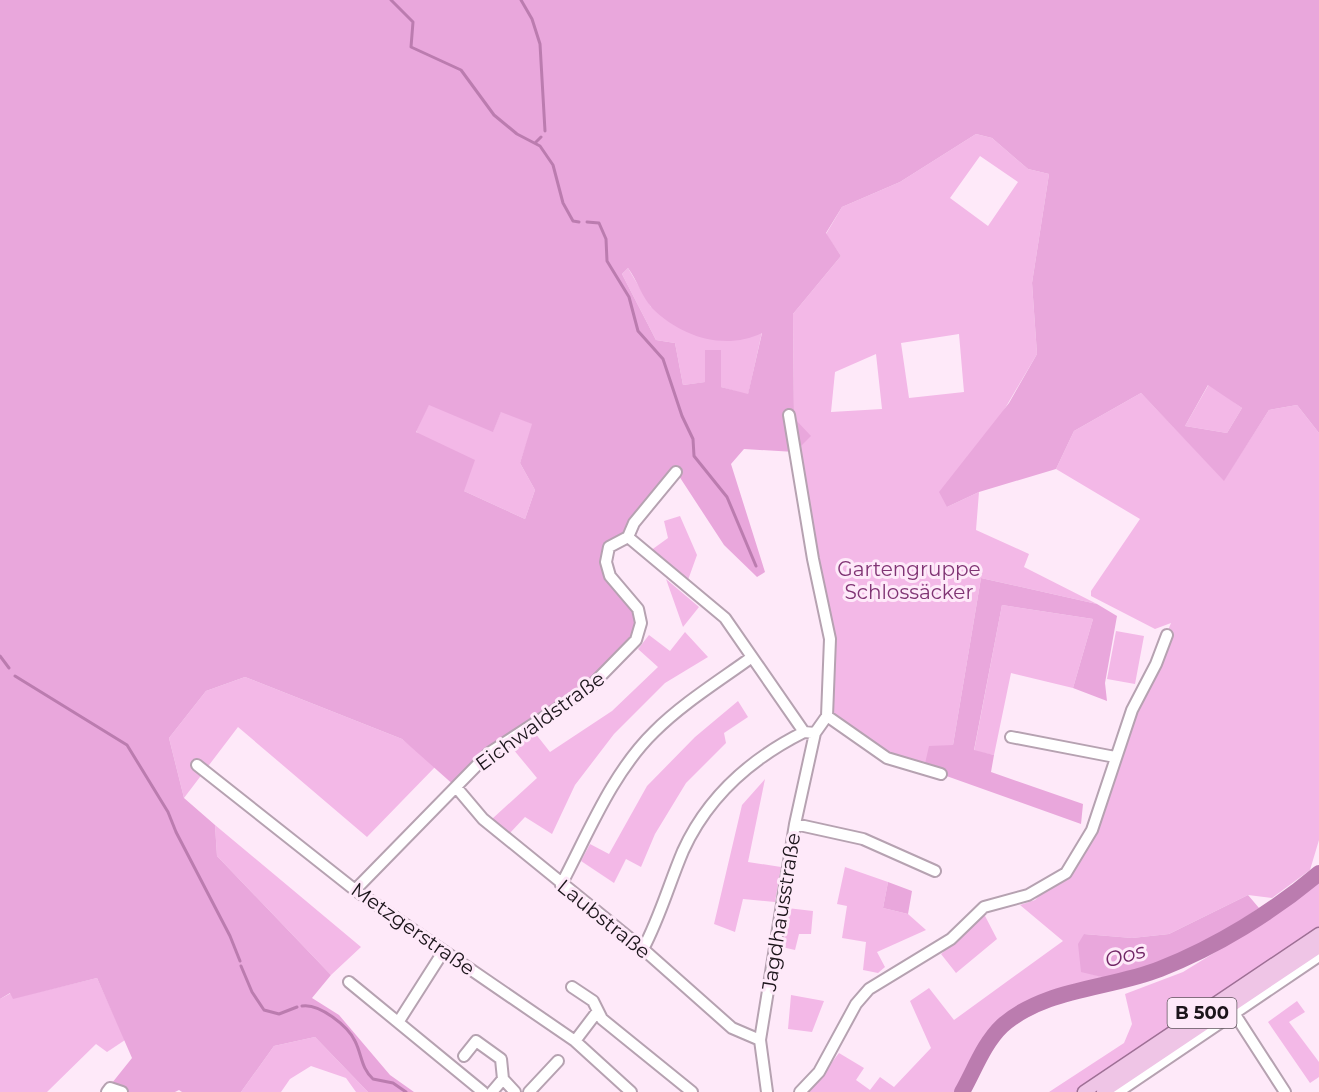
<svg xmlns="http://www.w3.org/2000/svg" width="1319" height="1092" font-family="Montserrat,sans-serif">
	<rect width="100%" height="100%" fill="#fee9f9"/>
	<path fill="#f3b8e7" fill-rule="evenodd" d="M 976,134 L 992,138 L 1028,169 L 1049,174 L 1032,283 L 1037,354 L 947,507 L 979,492 L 976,530 L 1029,554 L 1024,567 L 1097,604 L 981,578 L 953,745 L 924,768 L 890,756 L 831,713 L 834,667 L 794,418 L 793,314 L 841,256 L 826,234 L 842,207 L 900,182 ZM 980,156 L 1018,182 L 988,226 L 950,198 ZM 959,334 L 964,392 L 909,398 L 901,343 ZM 876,354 L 882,409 L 831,412 L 835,372 Z
		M 628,268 L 651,307 L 762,332 L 748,395 L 721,387 L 721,351 L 706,382 L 683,385 L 675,343 L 656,340 L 622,274 Z
		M 1209,384 L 1242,408 L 1227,433 L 1185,426 Z
		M 1141,393 L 1224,480 L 1269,410 L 1297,405 L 1319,433 L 1319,840 L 1310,870 L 1272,898 L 1248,895 L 1169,934 L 1132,938 L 1084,934 L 1081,971 L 1110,979 C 1071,990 1028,999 996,1026 C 978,1042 966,1071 954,1092 L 809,1092 L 839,1053 L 864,1068 L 856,1080 L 870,1090 L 880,1077 L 894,1087 L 931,1048 L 910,1001 L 929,988 L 954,1020 L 1063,941 L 1020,905 L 1035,900 L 1078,856 L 1115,757 L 1171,623 L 1155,629 L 1091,596 L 1091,591 L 1140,519 L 1056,469 L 1074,431 Z
		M 429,404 L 493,431 L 501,411 L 533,424 L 520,463 L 535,490 L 525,519 L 464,491 L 416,431 Z
		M 680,516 L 697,555 L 688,580 L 650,551 L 668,538 L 664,521 Z
		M 666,579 L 699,607 L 683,627 Z
		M 1002,605 L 1093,619 L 1073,688 L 1011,673 L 994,755 L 974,751 Z
		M 1116,631 L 1144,636 L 1135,684 L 1107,679 Z
		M 685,632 L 708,657 L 665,683 L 614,734 L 575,785 L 552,834 L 525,817 L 509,834 L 492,819 L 537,778 L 513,749 L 535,733 L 550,752 L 612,711 L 658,667 L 638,649 L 649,635 L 670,651 Z
		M 245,677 L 402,739 L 436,766 L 367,837 L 238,727 L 184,798 L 169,738 L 206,691 Z
		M 738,701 L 748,717 L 724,733 L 726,743 L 686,783 L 655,834 L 641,867 L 626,859 L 614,883 L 581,861 L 590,844 L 609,854 L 647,786 L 695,737 Z
		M 765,779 L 748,862 L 781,867 L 775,902 L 743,899 L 735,932 L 714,924 L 742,805 Z
		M 215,825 L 361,947 L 331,975 L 217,856 Z
		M 845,867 L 888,882 L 883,908 L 908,914 L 926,930 L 877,952 L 885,967 L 878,973 L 863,970 L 866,942 L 842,938 L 847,906 L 837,904 Z
		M 1319,883 L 1319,929 L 1076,1092 L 1049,1092 L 1124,1043 L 1132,1024 L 1125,994 L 1183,972 L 1266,921 Z
		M 787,908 L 813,911 L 811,934 L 799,934 L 795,950 L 782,947 Z
		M 984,914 L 997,939 L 956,973 L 941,954 Z
		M 97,978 L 125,1040 L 107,1052 L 96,1044 L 47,1092 L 0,1092 L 0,999 L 11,993 L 14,998 Z
		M 791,995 L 824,1001 L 812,1032 L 788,1029 Z
		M 1297,1001 L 1305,1012 L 1289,1022 L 1319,1062 L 1319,1077 L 1310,1083 L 1268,1022 Z
		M 315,1037 L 368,1092 L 356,1092 L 346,1078 L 311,1066 L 290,1079 L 281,1092 L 241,1092 L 274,1046 Z"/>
	<path fill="#e9a7dc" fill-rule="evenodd" d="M 0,0 L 1319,0 L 1319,433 L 1297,405 L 1269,410 L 1224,481 L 1141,393 L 1074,431 L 1056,469 L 979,492 L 947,507 L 939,492 L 1009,403 L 1037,354 L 1032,283 L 1049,174 L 1028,169 L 992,138 L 976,134 L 900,182 L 842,207 L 826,233 L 841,256 L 793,314 L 794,418 L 811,436 L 795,452 L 744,449 L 731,464 L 765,572 L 757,577 L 724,545 L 677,473 L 628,537 L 609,547 L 606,561 L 638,609 L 636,640 L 607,672 L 489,753 L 456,787 L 402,739 L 245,677 L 206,691 L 169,738 L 184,798 L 215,825 L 217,856 L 331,975 L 312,998 L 339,1015 L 390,1075 L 414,1092 L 368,1092 L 315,1037 L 274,1046 L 241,1092 L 182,1092 L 179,1090 L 175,1092 L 129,1092 L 112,1083 L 132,1058 L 97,978 L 13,999 L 10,993 L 0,999 ZM 628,268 C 637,280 642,297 652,308 C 681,337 725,351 762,333 L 748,394 L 721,387 L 721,350 L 705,350 L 705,382 L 683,385 L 675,343 L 656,340 L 622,274 ZM 1208,385 L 1242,408 L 1227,433 L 1185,426 ZM 429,405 L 493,432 L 501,412 L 532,424 L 520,463 L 535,490 L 525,519 L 464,491 L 475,460 L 416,432 Z
		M 981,578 L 1097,604 L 1117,616 L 1105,683 L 1107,701 L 1073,688 L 1093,619 L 1002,605 L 974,750 L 994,755 L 991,772 L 1083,804 L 1081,824 L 924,768 L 929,746 L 953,745 Z
		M 888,882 L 912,891 L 908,914 L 883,908 Z
		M 1248,895 L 1259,908 L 1210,941 L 1156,966 L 1110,979 L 1081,972 L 1078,944 L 1084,934 L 1132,938 L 1169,934 Z"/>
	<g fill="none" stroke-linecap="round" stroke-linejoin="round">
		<path stroke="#bb7caf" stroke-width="3" d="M 391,0 L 413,22 L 411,47 L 461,70 L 494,115 L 517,134 L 540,146 L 553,165 L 563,203 L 573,221 L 579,222
			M 521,0 L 532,19 L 540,44 L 545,131
			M 536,142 L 541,137
			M 587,222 L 599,223 L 606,239 L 607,261 L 629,297 L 638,331 L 663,359 L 682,416 L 693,439 L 694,456 L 727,497 L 756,566
			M 0,656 L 9,668
			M 15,676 L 127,745 L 168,812 L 176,832 L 230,936 L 240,961
			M 241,966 L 252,992 L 264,1010 L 279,1014 L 297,1007
			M 302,1006 C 319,1003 348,1026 355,1041 C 362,1055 361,1068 373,1079 L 393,1083 L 406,1092"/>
		<path stroke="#bb7caf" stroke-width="16" d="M 962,1092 C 974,1071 984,1043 1002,1026 C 1044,988 1110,989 1160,969 C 1216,947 1273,912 1319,873"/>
		<g stroke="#b6a2b1" stroke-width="14">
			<path id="minor" d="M 789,415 L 813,559 L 830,639 L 827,716
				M 628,537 L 725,618 L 804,732 L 815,733 L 795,824 L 760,1040 L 767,1092
				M 628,537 L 634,523 L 676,472
				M 815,733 L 827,716 L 887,758 L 941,774
				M 1011,737 L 1115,757
				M 197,765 L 355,890 L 575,1041 L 631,1092
				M 456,787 L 483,819 L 643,949 L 732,1028 L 760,1040
				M 795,824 L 863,839 L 935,871
				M 561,885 C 588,834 612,773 654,732 C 683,703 719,681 752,657
				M 355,890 L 489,753 L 589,688 L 636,640 L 641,623 L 638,609 L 610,576 L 606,562 L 609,547 L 628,537
				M 643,949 C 660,917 669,884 683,851 C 708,796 750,759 804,732
				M 349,982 L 483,1092
				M 572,987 L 593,1001 L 602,1019 L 692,1092
				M 1234,1013 L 1285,1092
				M 399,1021 L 443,952
				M 575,1041 L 597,1012
				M 464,1056 L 476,1041 L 501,1059 L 503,1079 L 492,1092
				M 503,1079 L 515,1092
				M 107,1092 L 110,1088 L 122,1092
				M 529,1092 L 558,1061
				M 800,1092 L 819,1072 L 856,1004 L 869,989 L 951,939 L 984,907 L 1028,895 L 1066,873 L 1092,830 L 1132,710 L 1156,664 L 1167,635
				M 1118,1092 L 1319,956"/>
		</g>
		<g stroke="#9e6f95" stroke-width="15">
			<path id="major" d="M 1084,1092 L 1319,934
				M 1103,1092 L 1319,947"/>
		</g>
		<use href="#minor" stroke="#fff" stroke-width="10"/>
		<use href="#major" stroke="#efc5e6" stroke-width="12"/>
	</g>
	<g text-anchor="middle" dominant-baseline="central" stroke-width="6" stroke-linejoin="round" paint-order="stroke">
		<rect fill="#fee9f9" stroke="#60555e" stroke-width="1.5" x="1167.5" y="998" width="69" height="30" rx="4.5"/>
		<g font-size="18" font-weight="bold" fill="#1c151b">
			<text x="1202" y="1013">B 500</text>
		</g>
		<g font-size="20" fill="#803474" stroke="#fee9f9">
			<text x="909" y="569">Gartengruppe<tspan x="909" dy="23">Schlossäcker</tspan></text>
		</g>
		<g font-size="20" fill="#1c151b" stroke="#fee9f9">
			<text transform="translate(540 721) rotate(-36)">Eichwaldstraße</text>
			<text transform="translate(781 912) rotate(-81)">Jagdhausstraße</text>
			<text transform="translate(604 919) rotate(39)">Laubstraße</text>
			<text transform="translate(413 929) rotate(35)">Metzgerstraße</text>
		</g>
		<g font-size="21" font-style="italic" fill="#712666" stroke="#fee9f9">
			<text transform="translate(1125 955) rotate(-16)">Oos</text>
		</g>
	</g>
</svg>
